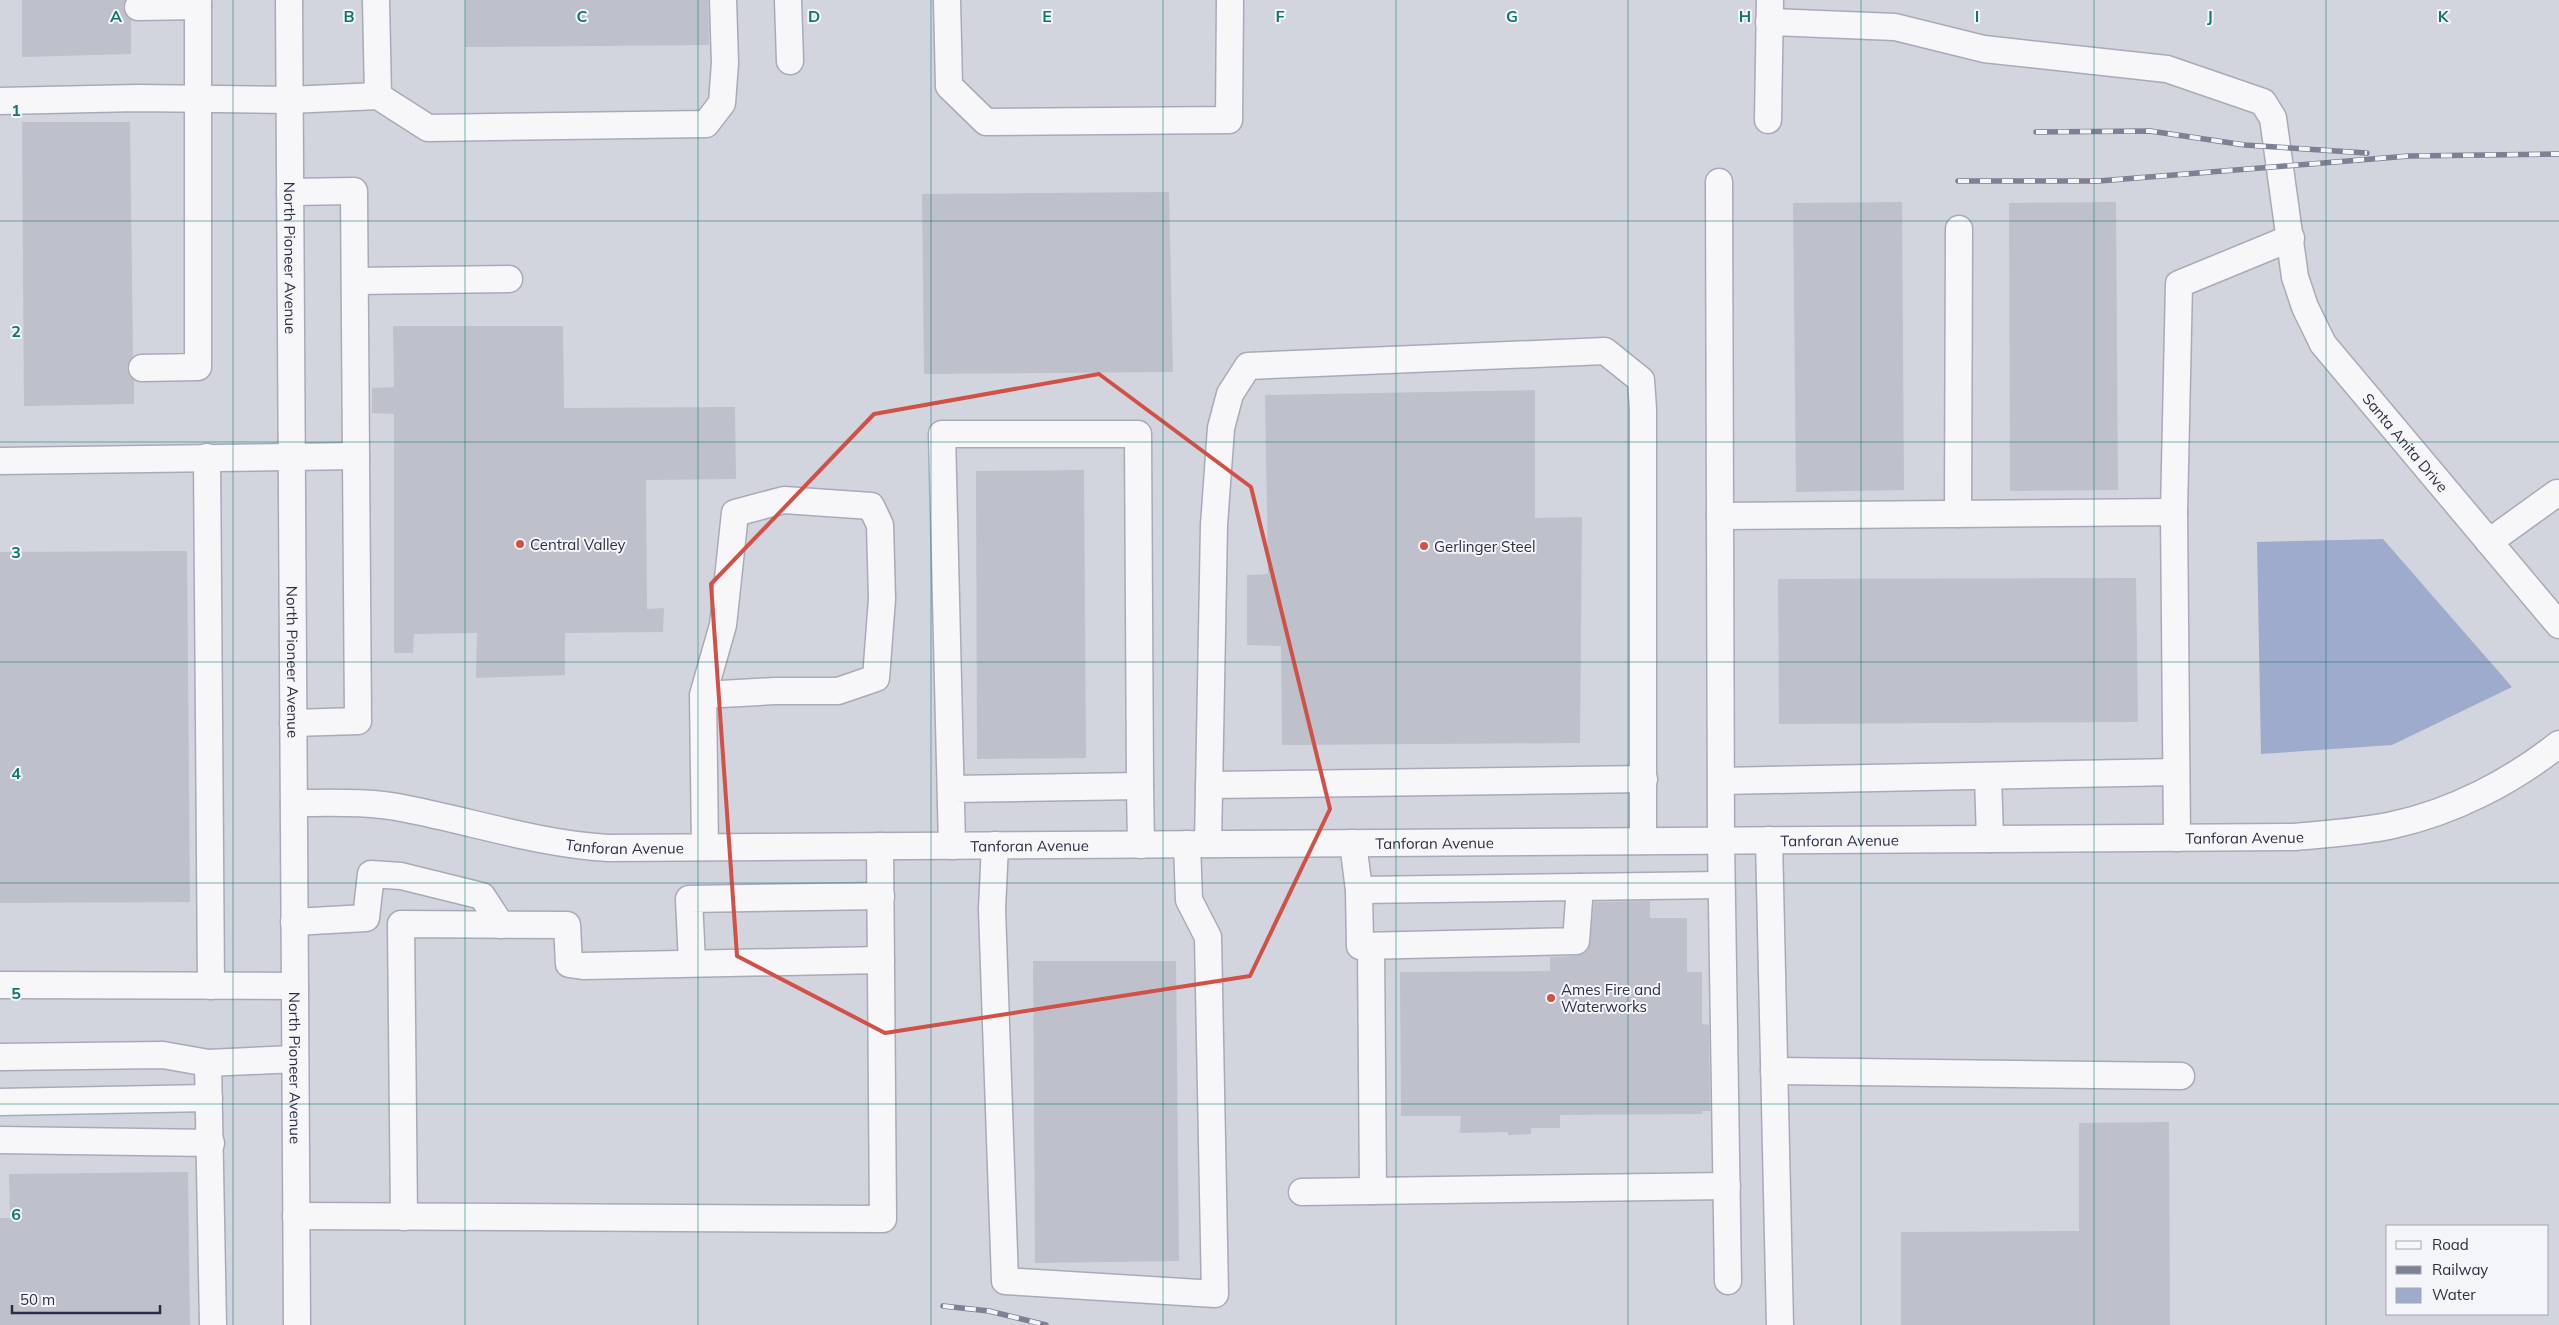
<svg xmlns="http://www.w3.org/2000/svg" width="2559" height="1325" font-family="Mulish,sans-serif">
	<rect width="100%" height="100%" fill="#e4e5ec"/>
	<path fill="#d2d4de" fill-rule="evenodd" d="M 0,0 L 2559,0 L 2559,1325 L 0,1325 ZM 2388,1226 L 2548,1226 L 2548,1314 L 2388,1314 Z"/>
	<path fill="#9eabcc" d="M 2383,539 L 2512,687 L 2392,745 L 2261,754 L 2257,542 Z"/>
	<path fill="#bec0cc" d="M 22,0 L 125,0 L 123,7 L 125,14 L 131,20 L 131,54 L 22,57 Z
		M 465,0 L 708,0 L 709,45 L 465,47 Z
		M 22,122 L 130,122 L 133,356 L 127,368 L 129,375 L 134,380 L 134,404 L 24,406 Z
		M 1169,192 L 1173,372 L 924,374 L 922,194 Z
		M 1902,202 L 1904,490 L 1796,492 L 1793,203 Z
		M 2116,202 L 2118,490 L 2010,491 L 2009,203 Z
		M 393,326 L 563,326 L 564,408 L 735,407 L 736,479 L 646,480 L 647,609 L 664,608 L 663,632 L 565,633 L 565,675 L 476,678 L 477,633 L 414,634 L 413,653 L 394,653 L 394,414 L 372,413 L 372,388 L 394,387 Z
		M 1535,390 L 1535,518 L 1582,517 L 1580,743 L 1282,745 L 1281,646 L 1247,645 L 1247,575 L 1268,574 L 1265,395 Z
		M 1084,470 L 1086,758 L 977,759 L 976,471 Z
		M 187,551 L 190,902 L 0,903 L 0,552 Z
		M 2136,578 L 2138,722 L 1779,724 L 1778,579 Z
		M 1650,901 L 1650,918 L 1687,918 L 1687,972 L 1702,972 L 1702,1024 L 1709,1025 L 1710,1111 L 1702,1111 L 1702,1114 L 1560,1115 L 1560,1128 L 1531,1128 L 1531,1134 L 1508,1135 L 1508,1132 L 1460,1133 L 1461,1116 L 1401,1116 L 1400,972 L 1550,971 L 1550,957 L 1577,956 L 1588,949 L 1594,902 Z
		M 1033,961 L 1176,961 L 1179,1261 L 1035,1263 Z
		M 2169,1122 L 2170,1325 L 1901,1325 L 1901,1232 L 2079,1231 L 2079,1123 Z
		M 188,1172 L 190,1325 L 0,1325 L 0,1218 L 10,1218 L 9,1174 Z"/>
	<g fill="none" stroke-linecap="round" stroke-linejoin="round">
		<g stroke="#a9aab7" stroke-width="29">
			<g id="minor">
				<path id="s1" d="M 289,0 L 297,1325"/>
				<path d="M 376,0 L 378,96"/>
				<path d="M 788,0 L 790,61"/>
				<path d="M 947,0 L 949,86 L 986,122 L 1229,120 L 1230,0"/>
				<path d="M 138,7 L 198,6"/>
				<path id="s2" d="M 1769,22 L 1895,27 L 1984,49 L 2167,69 L 2263,102 L 2273,118 L 2295,277 L 2305,307 L 2323,344 L 2559,625"/>
				<path d="M 0,101 L 138,98 L 289,100 L 378,96 L 428,128 L 706,124 L 722,103 L 725,63 L 723,0"/>
				<path d="M 1768,120 L 1770,0"/>
				<path d="M 1719,182 L 1720,516"/>
				<path d="M 290,192 L 354,191 L 358,721 L 293,723"/>
				<path d="M 355,281 L 509,279"/>
				<path d="M 142,368 L 198,367 L 198,0"/>
				<path d="M 207,457 L 211,986"/>
				<path d="M 0,461 L 356,456"/>
				<path d="M 2174,512 L 2179,284 L 2291,238"/>
				<path d="M 1958,514 L 1959,229"/>
				<path d="M 2489,542 L 2557,493 L 2559,495"/>
				<path d="M 703,695 L 775,691 L 838,691 L 876,678 L 882,599 L 880,525 L 871,506 L 784,500 L 735,513 L 723,625 L 703,695 L 705,847"/>
				<path d="M 1988,776 L 1990,839"/>
				<path d="M 1721,781 L 2176,772"/>
				<path d="M 1209,785 L 1644,779"/>
				<path d="M 1140,786 L 1141,845"/>
				<path d="M 951,789 L 1140,786 L 1138,434 L 942,434 L 952,846"/>
				<path id="s3" d="M 294,803 C 332,803 369,801 407,809 C 474,822 539,844 608,848 L 2294,837 C 2327,834 2361,832 2393,825 C 2453,812 2511,782 2559,744"/>
				<path d="M 1769,840 L 1780,1325"/>
				<path d="M 1353,843 L 1359,890 L 1360,946 L 1576,941 L 1580,887"/>
				<path d="M 1208,844 L 1214,525 L 1221,428 L 1230,394 L 1248,366 L 1605,351 L 1641,380 L 1643,409 L 1643,841"/>
				<path d="M 995,845 L 992,909 L 1005,1281 L 1215,1294 L 1208,937 L 1189,900 L 1187,844"/>
				<path d="M 1359,890 L 1721,885"/>
				<path d="M 294,922 L 366,918 L 371,874 L 401,876 L 482,896 L 501,925"/>
				<path d="M 1371,946 L 1373,1191"/>
				<path d="M 692,963 L 689,899 L 881,896"/>
				<path d="M 0,985 L 295,986"/>
				<path d="M 0,1057 L 163,1055 L 208,1063 L 295,1059"/>
				<path d="M 208,1063 L 213,1325"/>
				<path d="M 1774,1071 L 2181,1076"/>
				<path d="M 0,1102 L 209,1098"/>
				<path d="M 0,1140 L 211,1143"/>
				<path d="M 1302,1192 L 1727,1186"/>
				<path d="M 296,1216 L 883,1219 L 880,846"/>
				<path d="M 404,1217 L 401,924 L 567,925 L 569,964 L 583,966 L 881,960"/>
				<path d="M 1728,1281 L 1721,841 L 1720,516 L 2174,512 L 2177,838"/>
			</g>
		</g>
		<use href="#minor" stroke="#f7f7fa" stroke-width="26"/>
		<g stroke="#7d8196" stroke-width="5.5">
			<path id="rail" d="M 2036,132 L 2150,131 L 2245,145 L 2367,153
				M 1958,181 L 2099,181 L 2409,156 L 2559,154
				M 943,1306 L 989,1311 L 1046,1325"/>
		</g>
		<use href="#rail" stroke="#f4f5f9" stroke-width="4" stroke-dasharray="11" stroke-linecap="butt"/>
	</g>
	<path fill="none" stroke="#d25147" stroke-width="4" stroke-linejoin="round" d="M 1099,374 L 1251,487 L 1330,809 L 1250,976 L 885,1033 L 737,956 L 711,584 L 874,414 Z"/>
	<path fill="none" stroke="#0f766e" stroke-width="1" stroke-opacity="0.55" d="M 233,0 L 233,1325M 465,0 L 465,1325M 698,0 L 698,1325M 931,0 L 931,1325M 1163,0 L 1163,1325M 1396,0 L 1396,1325M 1628,0 L 1628,1325M 1861,0 L 1861,1325M 2094,0 L 2094,1325M 2326,0 L 2326,1325M 0,221 L 2559,221M 0,442 L 2559,442M 0,662 L 2559,662M 0,883 L 2559,883M 0,1104 L 2559,1104"/>
	<g fill="#d25147" stroke="#f4f5f9" stroke-width="2">
		<circle cx="520" cy="544" r="5"/>
		<circle cx="1424" cy="546" r="5"/>
		<circle cx="1551" cy="998" r="5"/>
	</g>
	<g text-anchor="middle" dominant-baseline="central" stroke-width="4" stroke-linejoin="round" paint-order="stroke">
		<g font-size="15" fill="#2b2e45" stroke="#f4f5f9">
			<text stroke="none"><textPath href="#s1" startOffset="258">North Pioneer Avenue</textPath></text>
			<text stroke="none"><textPath href="#s2" startOffset="884">Santa Anita Drive</textPath></text>
			<text stroke="none"><textPath href="#s1" startOffset="662">North Pioneer Avenue</textPath></text>
			<text stroke="none"><textPath href="#s3" startOffset="1955">Tanforan Avenue</textPath></text>
			<text stroke="none"><textPath href="#s3" startOffset="1550">Tanforan Avenue</textPath></text>
			<text stroke="none"><textPath href="#s3" startOffset="1145">Tanforan Avenue</textPath></text>
			<text stroke="none"><textPath href="#s3" startOffset="335">Tanforan Avenue</textPath></text>
			<text stroke="none"><textPath href="#s3" startOffset="740">Tanforan Avenue</textPath></text>
			<text stroke="none"><textPath href="#s1" startOffset="1068">North Pioneer Avenue</textPath></text>
		</g>
		<g font-size="15" fill="#2b2e45" stroke="#f4f5f9" text-anchor="start">
			<text x="530" y="544">Central Valley</text>
			<text x="1434" y="546">Gerlinger Steel</text>
			<text x="1561" y="989">Ames Fire and<tspan x="1561" dy="17">Waterworks</tspan></text>
		</g>
	</g>
	<g font-size="16" text-anchor="middle" font-weight="bold" fill="#0f766e" stroke="#f4f5f9" stroke-width="4" stroke-linejoin="round" paint-order="stroke">
		<text x="116" y="22">A</text>
		<text x="349" y="22">B</text>
		<text x="582" y="22">C</text>
		<text x="814" y="22">D</text>
		<text x="1047" y="22">E</text>
		<text x="1280" y="22">F</text>
		<text x="1512" y="22">G</text>
		<text x="1745" y="22">H</text>
		<text x="1977" y="22">I</text>
		<text x="2210" y="22">J</text>
		<text x="2443" y="22">K</text>
		<text x="16" y="116">1</text>
		<text x="16" y="337">2</text>
		<text x="16" y="558">3</text>
		<text x="16" y="779">4</text>
		<text x="16" y="999">5</text>
		<text x="16" y="1220">6</text>
	</g>
	<rect x="2386" y="1225" width="162" height="90" fill="#f4f5f9" stroke="#a4a5b1"/>
	<rect x="2396" y="1241" width="25" height="8" fill="#f7f7fa" stroke="#a4a5b1"/>
	<text x="2432" y="1250" font-size="15" fill="#2b2e45">Road</text>
	<rect x="2396" y="1266" width="25" height="8" fill="#7d8196" stroke="#a4a5b1"/>
	<text x="2432" y="1275" font-size="15" fill="#2b2e45">Railway</text>
	<rect x="2396" y="1288" width="25" height="15" fill="#9eabcc" stroke="#a4a5b1"/>
	<text x="2432" y="1300" font-size="15" fill="#2b2e45">Water</text>
	<path d="M12 1305v8h148v-8" fill="none" stroke="#2b2e45" stroke-width="2.5"/>
	<text x="20" y="1305" font-size="15" fill="#2b2e45" stroke="#f4f5f9" stroke-width="4" paint-order="stroke">50 m</text>
</svg>
